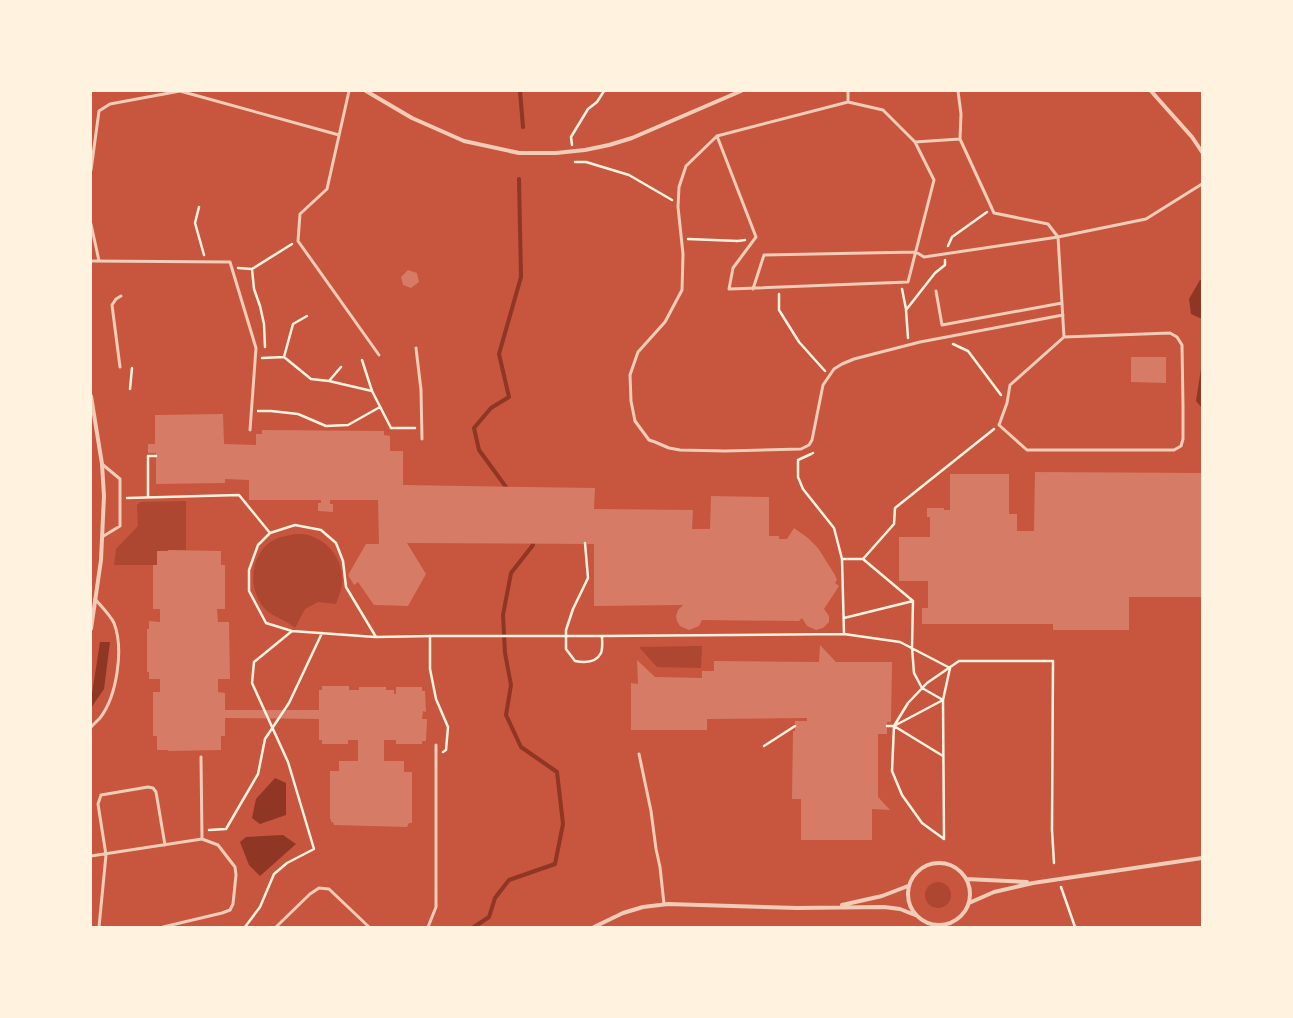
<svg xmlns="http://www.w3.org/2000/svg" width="1293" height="1018" font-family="Helvetica,sans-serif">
	<rect width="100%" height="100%" fill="#c8553d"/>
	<path fill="#ae4732" d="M 186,501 L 186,550 L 157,551 L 157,565 L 114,565 L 116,549 L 138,526 L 137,505 L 141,502 Z
		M 295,534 C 300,534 306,534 311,536 C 330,542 344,562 342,583 C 342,590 338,597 336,604 L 318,602 L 305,609 L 295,628 C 285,619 272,617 264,608 C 248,589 250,558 269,543 C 277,537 286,536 295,534 Z
		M 702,646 L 701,668 L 657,667 L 639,647 Z
		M925 895a13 13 0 1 1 26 0a13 13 0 1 1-26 0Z"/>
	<path fill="#8f3625" d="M 1200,280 L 1202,280 L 1202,319 L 1191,314 L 1189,299 Z
		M 1202,362 L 1202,408 L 1196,401 Z
		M 100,642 L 110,642 L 104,689 L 91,708 L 91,700 Z
		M 275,778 L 286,783 L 286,815 L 260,824 L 252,818 L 256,799 Z
		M 283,835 L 296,844 L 260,876 L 249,865 L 240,842 L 246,837 Z"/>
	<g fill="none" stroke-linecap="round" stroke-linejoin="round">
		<path stroke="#8f3625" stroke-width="4" d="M 520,91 L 523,127
			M 509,491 L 479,450 L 474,428 L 491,408 L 509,397 L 499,354 L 521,277 L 519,179
			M 474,927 L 489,917 L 495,898 L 509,880 L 555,864 L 563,824 L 557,772 L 521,747 L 506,715 L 511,685 L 505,653 L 503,615 L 511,573 L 533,545 L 532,539"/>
	</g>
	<path fill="#d67c66" d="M 408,270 L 417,273 L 419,282 L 411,288 L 403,285 L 401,277 Z
		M 1131,357 L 1166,357 L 1166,383 L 1131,382 Z
		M 223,414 L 224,444 L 256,445 L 256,434 L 262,434 L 262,430 L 384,431 L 384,435 L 390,436 L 390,451 L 403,451 L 403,485 L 595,488 L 594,509 L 693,510 L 692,529 L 710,529 L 711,496 L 769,497 L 769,536 L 779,536 L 779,539 L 787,539 L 794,528 L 808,538 L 818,548 L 835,575 L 837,580 L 835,583 L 839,586 L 824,609 L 829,616 L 829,622 L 823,628 L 816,630 L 807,626 L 802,618 L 799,621 L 702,620 L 699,626 L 689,630 L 680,626 L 677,621 L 676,616 L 678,610 L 683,605 L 594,606 L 594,544 L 407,543 L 426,574 L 408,606 L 374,605 L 358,582 L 354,585 L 348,575 L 366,544 L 379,544 L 378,500 L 330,500 L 330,504 L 333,504 L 333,512 L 318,511 L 318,503 L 321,503 L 321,500 L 249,500 L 249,480 L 225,479 L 225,483 L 156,484 L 156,453 L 148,453 L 148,444 L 155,444 L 155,415 Z
		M 1035,472 L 1202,473 L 1202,597 L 1129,597 L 1129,630 L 1053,630 L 1053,624 L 922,624 L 922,608 L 928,608 L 928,581 L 899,581 L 899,537 L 930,537 L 930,517 L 927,517 L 927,508 L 944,508 L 944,510 L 950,510 L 950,474 L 1009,474 L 1009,514 L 1017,514 L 1017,531 L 1034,531 Z
		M 168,550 L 221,551 L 221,565 L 225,565 L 225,609 L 217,609 L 218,622 L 229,622 L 230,679 L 218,679 L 218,692 L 225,693 L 225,710 L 319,710 L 319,690 L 322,690 L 322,686 L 349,686 L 349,690 L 359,690 L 359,687 L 386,687 L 386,690 L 394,690 L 394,694 L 396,694 L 396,687 L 422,687 L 422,691 L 425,691 L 426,712 L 423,711 L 422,719 L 427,719 L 426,741 L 422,741 L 422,744 L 396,744 L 396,740 L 384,740 L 384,761 L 404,761 L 404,772 L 412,772 L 412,823 L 409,823 L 407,827 L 334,825 L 333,822 L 331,822 L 331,819 L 330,819 L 330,771 L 339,771 L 339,761 L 358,761 L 358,740 L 348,740 L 348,744 L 322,744 L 322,740 L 319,740 L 319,719 L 225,718 L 225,736 L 221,736 L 221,750 L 168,751 L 168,750 L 157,750 L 157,736 L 153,736 L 153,692 L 160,692 L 160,679 L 149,679 L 149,672 L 147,672 L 147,629 L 149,629 L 149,621 L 160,622 L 160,609 L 153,609 L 153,565 L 157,565 L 157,551 L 168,551 Z
		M 820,645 L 836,662 L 892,662 L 891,722 L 887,722 L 887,734 L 878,734 L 878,797 L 890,810 L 872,809 L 872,840 L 801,840 L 801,799 L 792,799 L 793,731 L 795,731 L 795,721 L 807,721 L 807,718 L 707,719 L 707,730 L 631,730 L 631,683 L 638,684 L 637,660 L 655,677 L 702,678 L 702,671 L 714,671 L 714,661 L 819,662 Z"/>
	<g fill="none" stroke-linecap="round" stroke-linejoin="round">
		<path stroke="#fff3e0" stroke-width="2.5" d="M 572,145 L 571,137 L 588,109 L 597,102 L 604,91
			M 575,162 L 586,162 L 629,175 L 672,200
			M 199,207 L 195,223 L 204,255
			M 688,239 L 738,241 L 745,240
			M 948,246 L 952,237 L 987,212
			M 238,268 L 252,269 L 292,244
			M 252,269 L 254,289 L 260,306 L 264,324 L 265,347
			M 902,289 L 906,309
			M 779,294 L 779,310 L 799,342 L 825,371
			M 908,338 L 906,310 L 935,273 L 945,265 L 945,260
			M 953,344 L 968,351 L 1001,395
			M 284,357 L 311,379 L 329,381 L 341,367
			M 262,358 L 284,357 L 293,324 L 307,316
			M 362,360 L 372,391
			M 329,381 L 372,391 L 391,428 L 415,428
			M 130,389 L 132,368
			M 258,411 L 271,411 L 298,414 L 326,426 L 348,425 L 380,407
			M 813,453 L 811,454 L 798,460 L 798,477 L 803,489 L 834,528 L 842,559 L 844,634
			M 148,497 L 148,456 L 156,456
			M 127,498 L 239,495 L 270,533 L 295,525 L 321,530 L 336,543 L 343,561 L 346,587 L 376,637 L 434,636 L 602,636 L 844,634 L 900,642 L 950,668 L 943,700 L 894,726
			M 270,533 L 258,545 L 249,570 L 249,591 L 266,623 L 292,631 L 375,637
			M 585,543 L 588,578 L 573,609 L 566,630 L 566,649 L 575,661 C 585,663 596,663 601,653 C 603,648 602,641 602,636
			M 842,559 L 863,559 L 913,601 L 912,648 L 914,673 L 922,688 L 943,700 L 944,838
			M 863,559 L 894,524 L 895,508 L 994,429
			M 844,618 L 913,601
			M 430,636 L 430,669 L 436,699 L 448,727 L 446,750 L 443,752
			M 887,726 L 894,726 L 943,756
			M 764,746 L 795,726
			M 209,830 L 226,829 L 258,774 L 265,739 L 289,703 L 322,633
			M 944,839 L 922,823 L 902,795 L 892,771 L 894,726 L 908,703 L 927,683 L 959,661 L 1053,661 L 1052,830 L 1054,863
			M 1061,887 L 1075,927
			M 245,927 L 260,907 L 274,874 L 287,863 L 314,849 L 288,762 L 252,683 L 254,662 L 292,631"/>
		<path stroke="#f1ccb7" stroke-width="3" d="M 349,91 L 327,189 L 300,214 L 298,241 L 379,355
			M 848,91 L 848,102 L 717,136 L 686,166 L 679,187 L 678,207 L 683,254 L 682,290 L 665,322 L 638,352 L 630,375 L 631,401 L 635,421 L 649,440 L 655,442 L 669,448 L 680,450 L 725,451 L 801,449 L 809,445 L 812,440 L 823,385 L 834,369 L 842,364 L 854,359 L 920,342 L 1063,315
			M 958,91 L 961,114 L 960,139
			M 848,102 L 883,110 L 915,142 L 960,139 L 994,213 L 1048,224 L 1058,237 L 1146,219 L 1202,184
			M 717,136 L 756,237 L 733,268 L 729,289 L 908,282 L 934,180 L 915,142
			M 91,170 L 99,111 L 110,104 L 180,91 L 339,135
			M 91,224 L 99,261
			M 91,261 L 230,262 L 256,348 L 250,430
			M 753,289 L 764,255 L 916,252 L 924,257 L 1058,237 L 1064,337 L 1010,385 L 1007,403 L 999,425 L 1027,450 L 1174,450 L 1181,446 L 1183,439 L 1183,406 L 1182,345 L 1177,337 L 1170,333 L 1064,337
			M 936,291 L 942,325 L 1062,303
			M 416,348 L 421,390 L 422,439
			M 120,367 L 112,305 L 116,299 L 121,296
			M 102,464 L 120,479 L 120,526 L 102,537
			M 91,727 C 94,724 97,721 100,718 C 117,696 124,649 114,623 C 110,615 101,606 95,599
			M 639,754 L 651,811 L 656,849 L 660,867 L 664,904
			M 91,856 L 202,839 L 201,757
			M 99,927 L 106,855 L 98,804 L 101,795 L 148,787 L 153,788 L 156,792 L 165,845
			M 163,927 L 222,913 L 230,910 L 233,904 L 236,875 L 235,867 L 218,845 L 202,839
			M 276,927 L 310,894 L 319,888 L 329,889 L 369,927
			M 428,927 L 436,907 L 436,745"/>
		<path stroke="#f1ccb7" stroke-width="4" d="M 366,91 L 412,118 L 464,141 L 519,153 L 556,153 L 585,150 L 609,145 L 632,138 L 741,91
			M 1151,91 L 1192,137 L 1202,152
			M 91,396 L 102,464 L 104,496 L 101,560 L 91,629
			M908 894a31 31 0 1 1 62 0a31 31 0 1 1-62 0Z
			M 966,879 L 1027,882
			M 969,903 L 994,892 L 1033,883 L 1202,858
			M 842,905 L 882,896 L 908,886
			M 594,927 L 623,913 L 643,907 L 668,904 L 797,908 L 884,907 L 900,909 L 915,915"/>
	</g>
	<rect width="1293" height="1018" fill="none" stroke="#fff3e0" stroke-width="184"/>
</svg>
